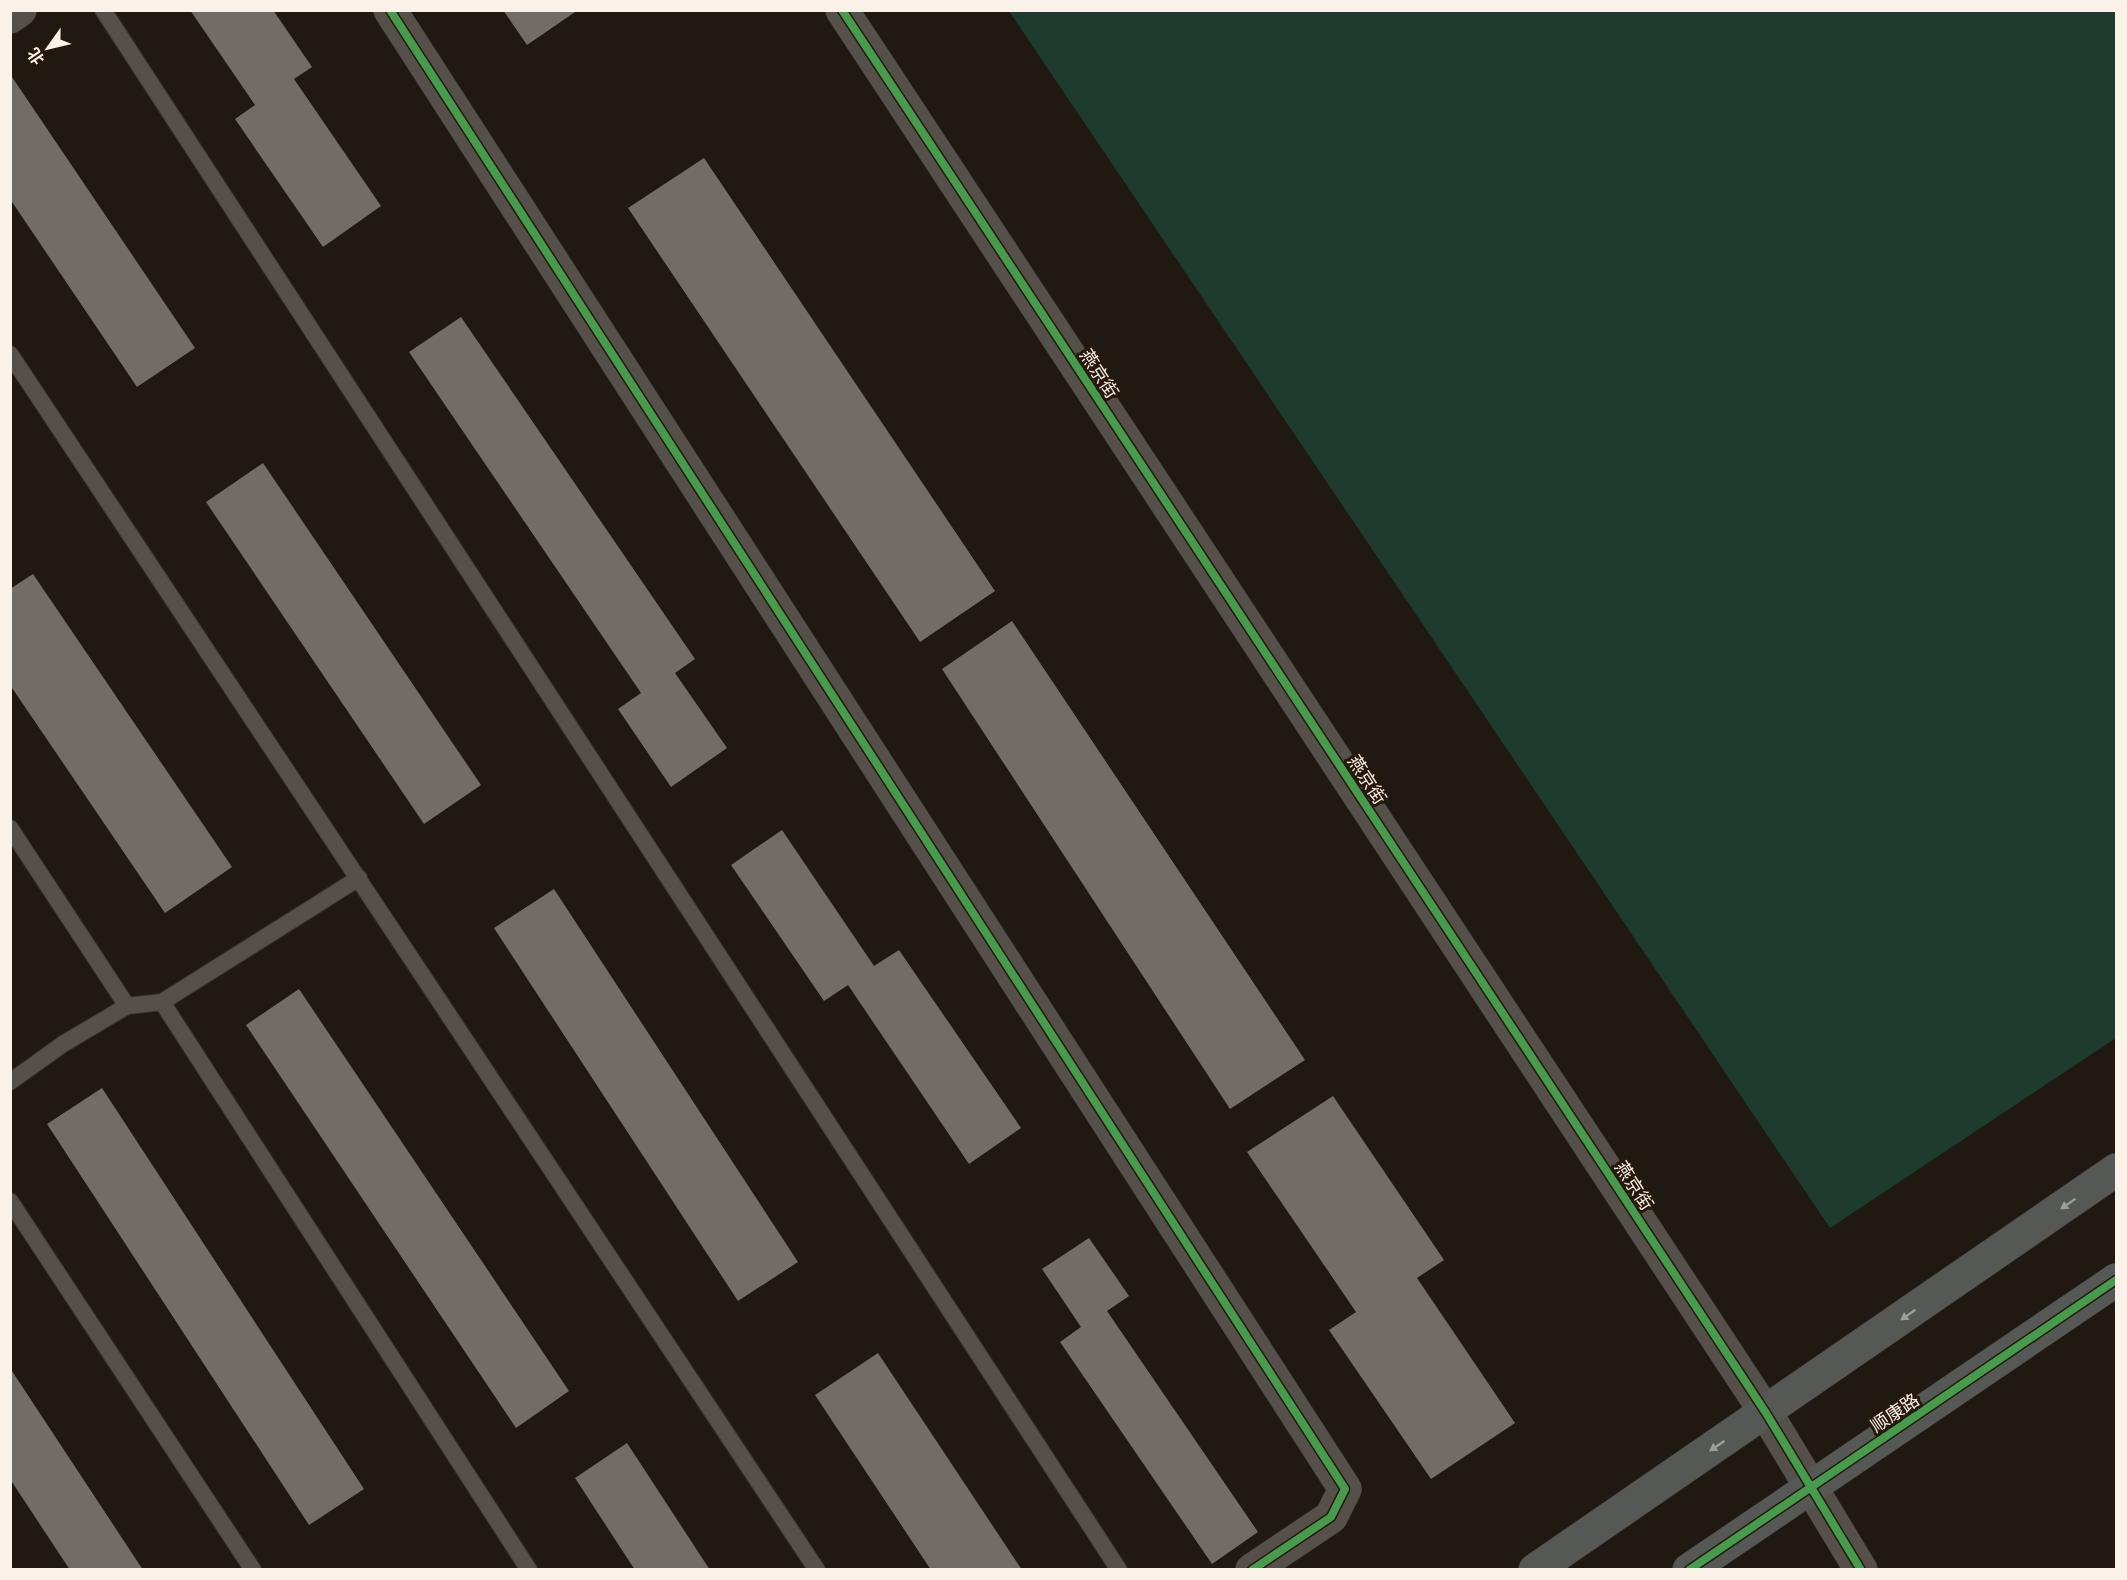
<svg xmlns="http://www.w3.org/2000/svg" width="2127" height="1580" font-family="'Fira Sans Condensed','Noto Sans SC',sans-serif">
	<rect width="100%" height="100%" fill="#201912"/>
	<path fill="#1d3c2e" d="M 1009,11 L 2116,11 L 2116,1038 L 1830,1228 Z"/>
	<path fill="#726c66" d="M 190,10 L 273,10 L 312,67 L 294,79 L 381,206 L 323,247 L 235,119 L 255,105 Z
		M 503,10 L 578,10 L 527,45 Z
		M 10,74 L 195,348 L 137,387 L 10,199 Z
		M 704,158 L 995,591 L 920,642 L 628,208 Z
		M 461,317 L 695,659 L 675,673 L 727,748 L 671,787 L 618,709 L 641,693 L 409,352 Z
		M 263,463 L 481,785 L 424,824 L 206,502 Z
		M 33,574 L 232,867 L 165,913 L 10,685 L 10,589 Z
		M 1012,621 L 1305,1060 L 1230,1109 L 942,669 Z
		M 782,830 L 874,966 L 899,950 L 1021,1128 L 969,1164 L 848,985 L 824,1001 L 731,865 Z
		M 554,889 L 798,1262 L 738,1301 L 494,928 Z
		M 299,989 L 569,1391 L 516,1428 L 246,1025 Z
		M 102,1088 L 364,1489 L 309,1525 L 47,1124 Z
		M 1333,1096 L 1444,1260 L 1417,1278 L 1515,1423 L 1431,1479 L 1329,1330 L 1356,1312 L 1247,1152 Z
		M 1089,1238 L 1129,1296 L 1107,1311 L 1258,1532 L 1212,1564 L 1060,1342 L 1081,1327 L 1042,1269 Z
		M 878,1353 L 1022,1570 L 931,1570 L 815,1395 Z
		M 10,1368 L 143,1570 L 70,1570 L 10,1479 Z
		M 627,1443 L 710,1570 L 635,1570 L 575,1478 Z"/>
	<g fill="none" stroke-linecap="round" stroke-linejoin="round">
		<g stroke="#38332f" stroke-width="18">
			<path id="lane" d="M 103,10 L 1119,1570
				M 10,354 L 817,1570
				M 10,828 L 127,1006
				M 162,1002 L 529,1570
				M 10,1082 L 63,1044 L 127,1006 L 162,1002 L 359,878
				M 10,1201 L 253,1570"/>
		</g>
		<g stroke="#38332f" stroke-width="34">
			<path id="street" d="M 390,10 L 1345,1489 L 1331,1517 L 1252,1570
				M 10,17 L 20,10"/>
		</g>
		<g stroke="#38332f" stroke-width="34">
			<path id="secondary" d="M 842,10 L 1766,1413 L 1861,1570"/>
		</g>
		<g stroke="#38332f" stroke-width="34">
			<path id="primary" d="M 1535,1570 L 2116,1170
				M 1689,1570 L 2116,1280"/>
		</g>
		<use href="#lane" stroke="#56504a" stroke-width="16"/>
		<use href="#street" stroke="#56504a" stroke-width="33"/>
		<use href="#secondary" stroke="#56504a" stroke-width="33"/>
		<use href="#primary" stroke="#555855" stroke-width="33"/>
		<g stroke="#26190c" stroke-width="11">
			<path id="cycleway" d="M 390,10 L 1345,1489 L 1331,1517 L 1252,1570
				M 842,10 L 1766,1413 L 1861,1570
				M 1689,1570 L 2116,1280"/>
		</g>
		<use href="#cycleway" stroke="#469c4c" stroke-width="8"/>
	</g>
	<defs><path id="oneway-solid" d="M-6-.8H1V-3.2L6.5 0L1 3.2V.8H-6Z" transform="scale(1.5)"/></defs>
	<g fill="#9f9d98">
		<use href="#oneway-solid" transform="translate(2068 1204) rotate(145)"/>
		<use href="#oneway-solid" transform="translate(1908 1315) rotate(145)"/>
		<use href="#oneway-solid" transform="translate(1717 1446) rotate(146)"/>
	</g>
	<g text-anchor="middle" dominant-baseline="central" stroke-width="6" stroke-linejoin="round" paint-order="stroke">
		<g font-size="18" fill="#faf1e9" stroke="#26190c">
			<text transform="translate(1099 374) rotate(57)">燕京街</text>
			<text transform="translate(1367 780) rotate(57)">燕京街</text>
			<text transform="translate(1634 1186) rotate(57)">燕京街</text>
			<text transform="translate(1895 1413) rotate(-34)">顺康路</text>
		</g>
	</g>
	<rect width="2127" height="1580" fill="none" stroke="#faf1e9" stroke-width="24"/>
	<g transform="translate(48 48) rotate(236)" stroke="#26190c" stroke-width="4.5" paint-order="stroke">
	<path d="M0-4.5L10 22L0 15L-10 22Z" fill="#faf1e9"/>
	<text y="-9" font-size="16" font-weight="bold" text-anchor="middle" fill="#faf1e9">北</text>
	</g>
</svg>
